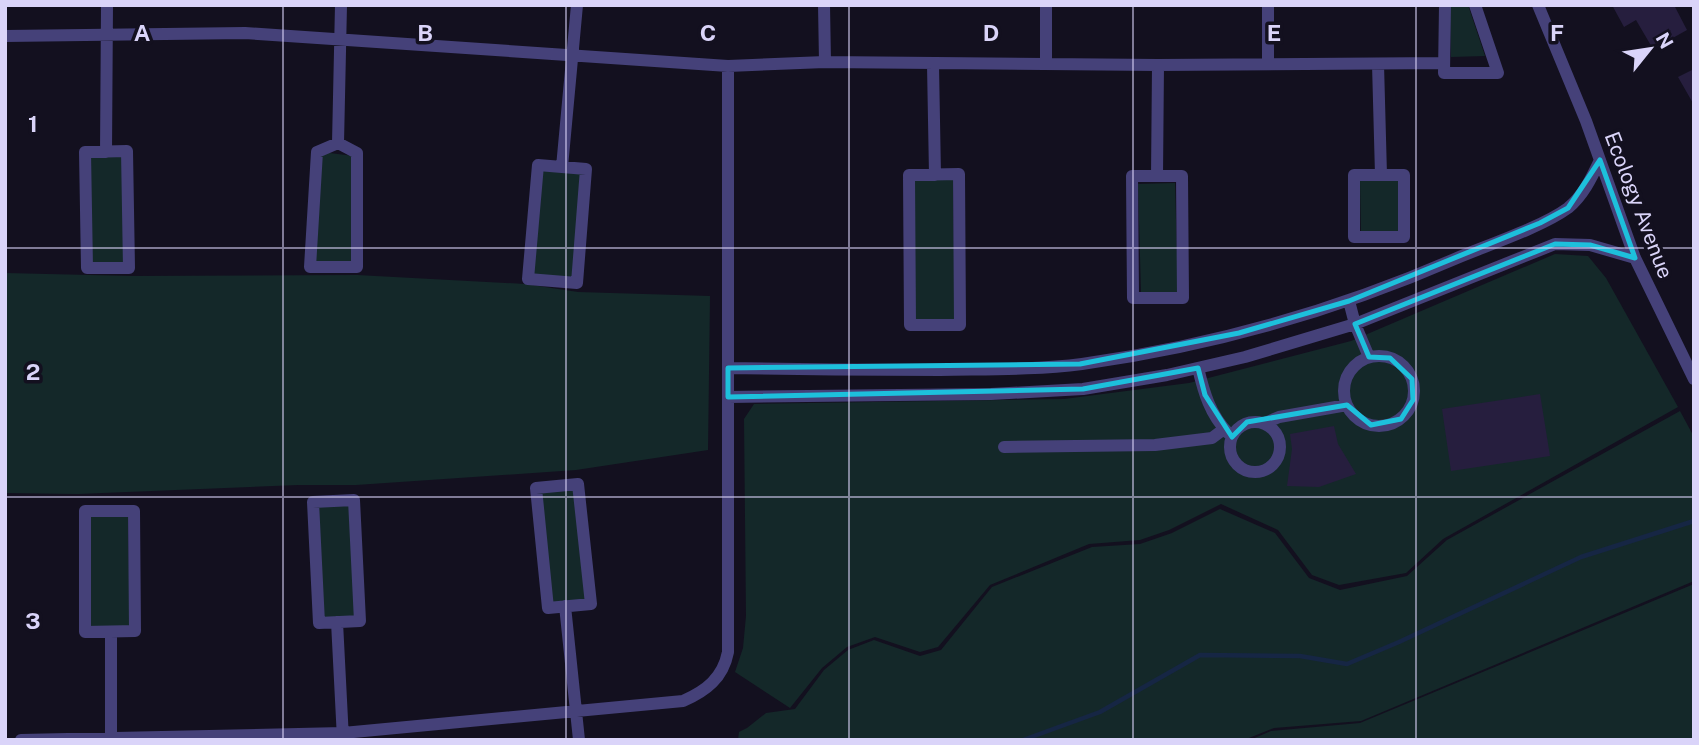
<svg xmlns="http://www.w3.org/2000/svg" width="1699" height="745" font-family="'Public Sans',sans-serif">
	<rect width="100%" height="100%" fill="#13101f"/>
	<path fill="#142829" d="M 1450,5 L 1468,5 L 1485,56 L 1451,57 Z
		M 321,152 L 354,156 L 353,263 L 313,264 Z
		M 88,154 L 125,154 L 127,265 L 90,266 Z
		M 541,168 L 583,172 L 574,280 L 533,275 Z
		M 913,179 L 953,179 L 955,319 L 915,321 Z
		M 1399,180 L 1400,231 L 1361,232 L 1360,181 Z
		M 1175,183 L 1178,292 L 1141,292 L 1138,184 Z
		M 1555,254 L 1588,256 L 1606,278 L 1678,407 L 1443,539 L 1406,573 L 1339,585 L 1312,575 L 1278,530 L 1221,504 L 1169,530 L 1140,540 L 1089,544 L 990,585 L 938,647 L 920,652 L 875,637 L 847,647 L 822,668 L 790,708 L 735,672 L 743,648 L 746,616 L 744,419 L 754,404 L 1064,399 L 1189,383 L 1351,341 Z
		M 5,273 L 132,276 L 357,275 L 525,284 L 578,292 L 710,296 L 708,450 L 576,470 L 356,485 L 298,485 L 78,494 L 5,493 Z
		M 1680,411 L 1694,437 L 1694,581 L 1361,721 L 1274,728 L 1244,740 L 738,740 L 739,732 L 747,728 L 766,713 L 795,709 L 824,670 L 848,650 L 874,640 L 920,656 L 941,650 L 992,587 L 1092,547 L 1140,544 L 1172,533 L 1220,509 L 1275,533 L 1309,578 L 1340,590 L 1407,576 L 1447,540 Z
		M 576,487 L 587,601 L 551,605 L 538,490 Z
		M 351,503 L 357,618 L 322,620 L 316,505 Z
		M 89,515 L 128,516 L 130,626 L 90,628 Z
		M 1694,584 L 1694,740 L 1250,740 L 1271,731 L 1360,723 Z"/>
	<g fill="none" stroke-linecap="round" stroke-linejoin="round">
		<path stroke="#162644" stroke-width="4.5" d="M 1023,740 L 1100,712 L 1200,655 L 1300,656 L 1347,664 L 1399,642 L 1581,557 L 1694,521"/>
	</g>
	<path fill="#261e3e" d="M 1612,5 L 1674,5 L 1687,30 L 1653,49 L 1636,20 L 1624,27 Z
		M 1694,69 L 1694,105 L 1678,77 Z
		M 1540,394 L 1550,456 L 1451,471 L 1442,409 Z
		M 1334,426 L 1338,444 L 1356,474 L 1319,487 L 1287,486 L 1292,449 L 1290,434 Z"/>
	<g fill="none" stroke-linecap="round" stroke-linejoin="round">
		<path stroke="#454179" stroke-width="12" d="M 824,5 L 825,62
			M 1445,5 L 1444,73 L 1498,73 L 1475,5
			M 1538,5 L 1586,121 L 1635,258 L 1694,379
			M 5,36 L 245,33 L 728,66 L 825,62 L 1158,65 L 1444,63
			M 1046,63 L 1046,5
			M 1268,64 L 1268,5
			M 1378,64 L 1381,175
			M 933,65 L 935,175
			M 338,143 L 357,153 L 357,267 L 310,267 L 317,152 Z
			M 338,143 L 341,5
			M 127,151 L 129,268 L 87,268 L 85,152 Z
			M 106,152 L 107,5
			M 538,165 L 586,169 L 577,283 L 528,279 Z
			M 562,167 L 577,5
			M 959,174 L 960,325 L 910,325 L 909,175 Z
			M 1354,175 L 1404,175 L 1404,237 L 1354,237 Z
			M 1132,176 L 1182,176 L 1183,298 L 1133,298 Z
			M 1157,176 L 1158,65
			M 1349,301 L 1355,324 L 1369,357
			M1344 391a35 35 0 1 1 70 0a35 35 0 1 1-70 0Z
			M 728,368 C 799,369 869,370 940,370 C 987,369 1035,370 1082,364 C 1211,346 1338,310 1457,258 C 1488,245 1542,227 1568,208 C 1583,196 1592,177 1600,160
			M 1198,368 C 1204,393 1210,414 1228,433
			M 728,397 L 991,394 L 1083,389 L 1167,375 L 1245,357 L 1355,324 L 1555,244 L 1590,245 L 1635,258
			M1230 447a25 25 0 1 1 50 0a25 25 0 1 1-50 0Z
			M 1265,423 L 1279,417 L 1347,405
			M 1004,447 L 1155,445 L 1212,438 L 1224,429
			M 578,484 L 591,604 L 548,608 L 536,488 Z
			M 354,500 L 360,621 L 319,623 L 313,502 Z
			M 85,511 L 134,511 L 135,631 L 85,632 Z
			M 565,606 L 579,740
			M 337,622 L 343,739
			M 21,740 L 343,733 L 683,701 C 706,691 723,678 728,652 L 728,66
			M 111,740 L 111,632"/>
	</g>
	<path fill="none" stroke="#1dc0dc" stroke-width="5" stroke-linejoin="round" d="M 1600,160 L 1635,258 L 1590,245 L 1555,244 L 1355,324 L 1369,357 L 1390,358 L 1412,379 L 1413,400 L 1401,419 L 1371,425 L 1347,405 L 1247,422 L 1232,437 L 1205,395 L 1198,368 L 1083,389 L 728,397 L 728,368 L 1080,364 L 1239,333 L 1349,301 L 1540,223 L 1568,208 Z"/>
	<path fill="none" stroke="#dad4f9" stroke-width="2" stroke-opacity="0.55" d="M 283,5 L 283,740M 566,5 L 566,740M 849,5 L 849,740M 1133,5 L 1133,740M 1416,5 L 1416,740M 5,248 L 1694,248M 5,497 L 1694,497"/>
	<g text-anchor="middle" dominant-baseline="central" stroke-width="7" stroke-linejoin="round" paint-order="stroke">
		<g font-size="21" fill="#dad4f9" stroke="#13101f">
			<text transform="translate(1639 205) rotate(69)">Ecology Avenue</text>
		</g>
	</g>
	<g font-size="23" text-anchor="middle" font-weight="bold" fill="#dad4f9" stroke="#13101f" stroke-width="7" stroke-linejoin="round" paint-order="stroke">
		<text x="142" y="41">A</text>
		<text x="425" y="41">B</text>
		<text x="708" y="41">C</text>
		<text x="991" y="41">D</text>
		<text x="1274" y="41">E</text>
		<text x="1557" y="41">F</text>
		<text x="33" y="132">1</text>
		<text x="33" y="380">2</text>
		<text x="33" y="629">3</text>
	</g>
	<rect width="1699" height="745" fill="none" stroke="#dad4f9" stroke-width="14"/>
	<g transform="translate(1650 49) rotate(60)" stroke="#13101f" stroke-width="5" paint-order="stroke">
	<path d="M0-5L12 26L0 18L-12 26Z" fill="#dad4f9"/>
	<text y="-10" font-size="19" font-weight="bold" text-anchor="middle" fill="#dad4f9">N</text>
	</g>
</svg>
